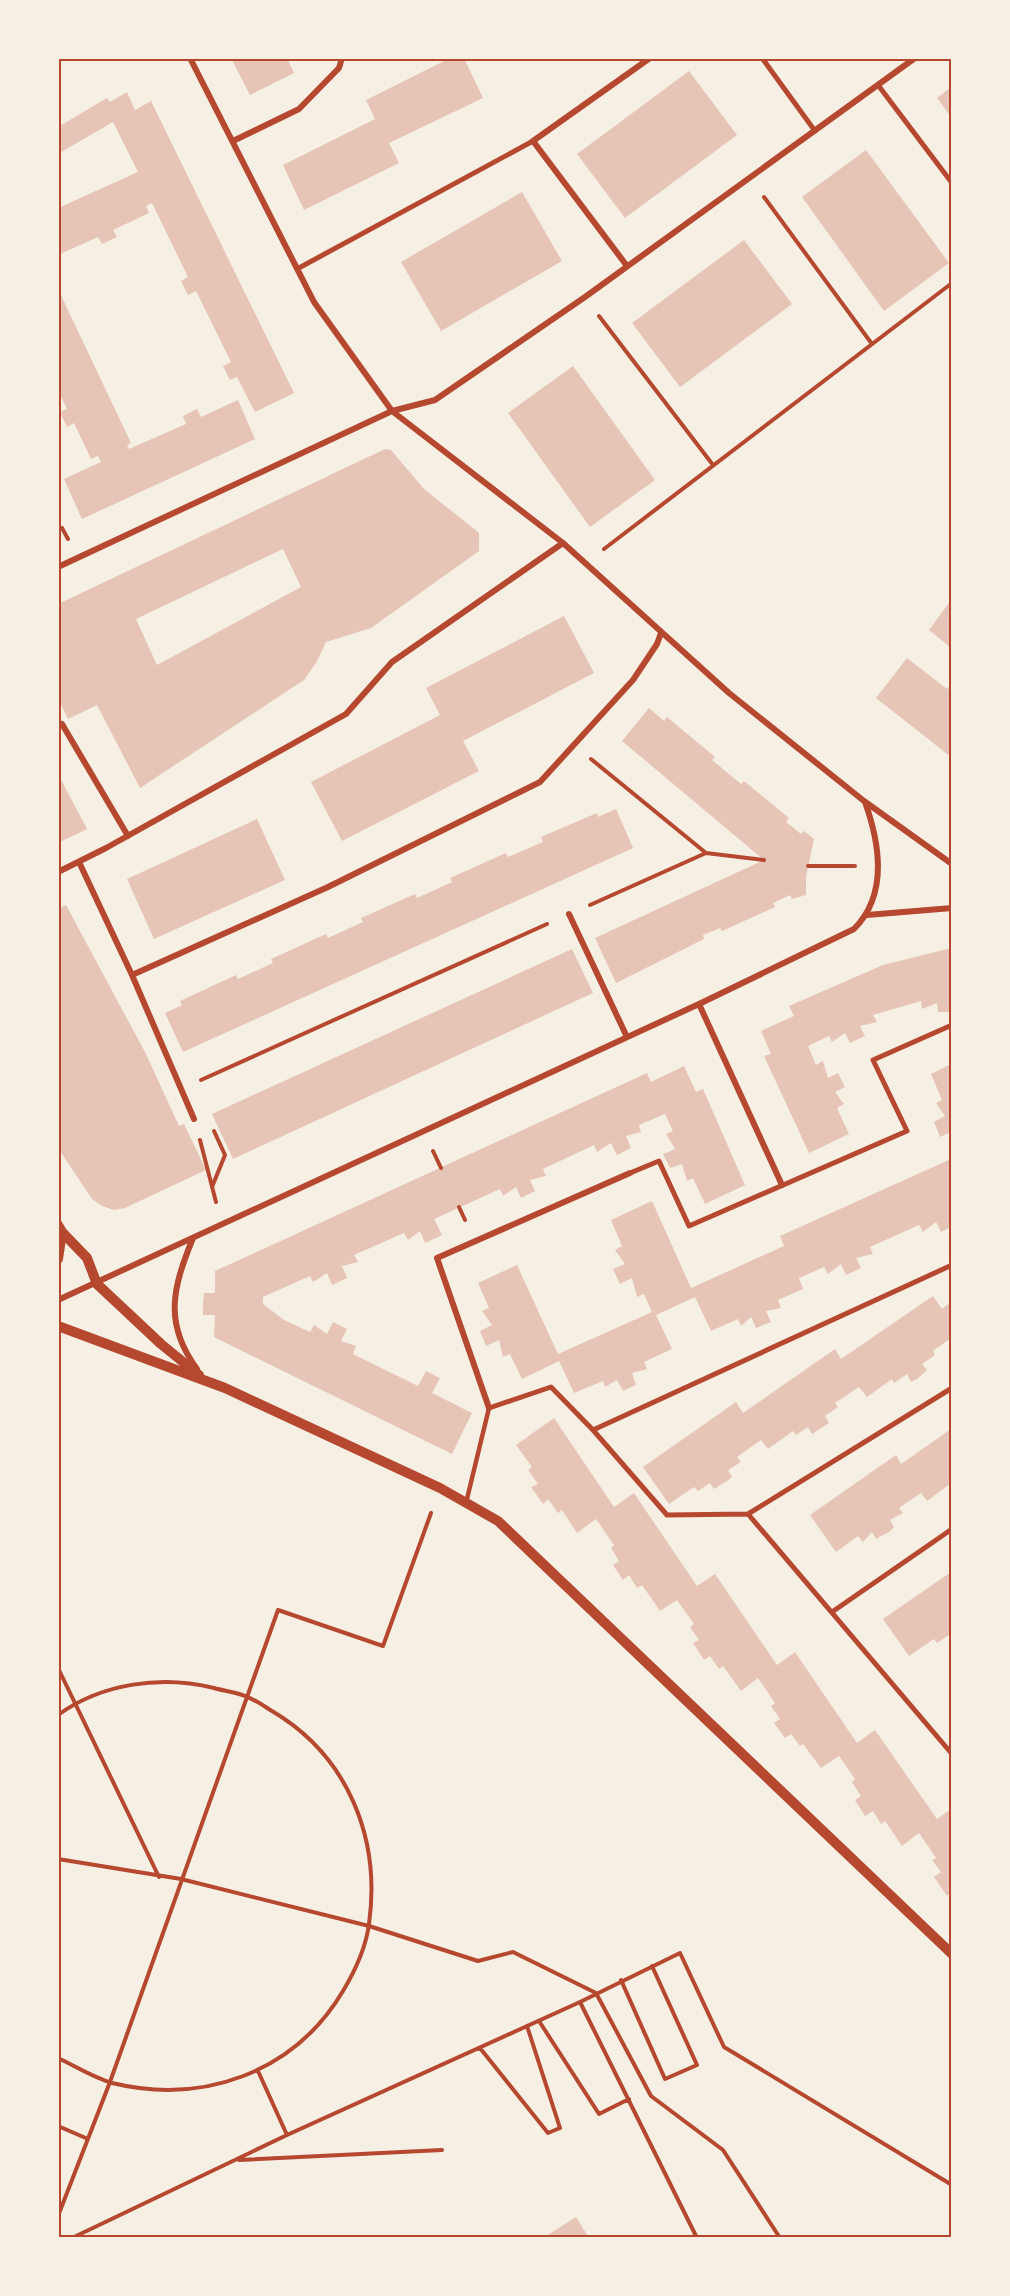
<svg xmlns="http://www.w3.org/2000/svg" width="1010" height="2296" font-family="'Public Sans',sans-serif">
	<rect width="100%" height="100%" fill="#f6efe4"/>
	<path fill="#e6c5b7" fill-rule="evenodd" d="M 231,58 L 287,58 L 294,73 L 250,95 Z
		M 450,58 L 464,58 L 483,98 L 389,143 L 399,163 L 304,210 L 283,165 L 375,119 L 366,100 Z
		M 689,71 L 737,135 L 625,218 L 577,154 Z
		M 951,87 L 951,117 L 937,98 Z
		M 127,92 L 135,110 L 151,101 L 294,393 L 255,412 L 237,377 L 230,380 L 223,366 L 231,362 L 196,291 L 188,295 L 181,281 L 188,277 L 152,203 L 146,206 L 149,213 L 113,230 L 117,237 L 102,244 L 98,237 L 58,255 L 58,208 L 138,172 L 113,122 L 58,154 L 58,127 L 107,98 L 110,102 Z
		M 866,150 L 949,263 L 884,311 L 802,197 Z
		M 522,192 L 562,261 L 441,331 L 401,262 Z
		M 744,240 L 792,304 L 680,387 L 632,323 Z
		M 58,289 L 131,443 L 127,445 L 129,449 L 186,424 L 183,416 L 197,409 L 201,417 L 238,400 L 255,439 L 82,519 L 64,479 L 101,462 L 98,456 L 91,459 L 74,423 L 67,427 L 60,412 L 67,409 L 58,390 Z
		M 573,366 L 655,480 L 590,527 L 508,413 Z
		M 385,449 L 391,450 L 424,489 L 479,533 L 479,551 L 371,628 L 326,642 L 316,663 L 304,680 L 140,788 L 97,705 L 68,719 L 58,698 L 58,604 ZM 283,549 L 301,587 L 157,665 L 136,619 Z
		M 951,600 L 951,648 L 929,630 Z
		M 564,616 L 594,673 L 463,741 L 479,771 L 342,841 L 311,782 L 440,715 L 426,688 Z
		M 907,658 L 947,689 L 951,684 L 951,757 L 876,698 Z
		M 649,708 L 664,721 L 667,717 L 715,757 L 712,760 L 741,784 L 744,781 L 789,818 L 786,822 L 801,834 L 804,831 L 814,839 L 806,877 L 806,895 L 792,899 L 790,895 L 773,903 L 775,907 L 722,931 L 720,928 L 703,935 L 704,939 L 616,983 L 595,938 L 764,860 L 622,741 Z
		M 58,774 L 87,829 L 58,843 Z
		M 616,809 L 633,848 L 183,1052 L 165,1013 L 182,1005 L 180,1001 L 236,975 L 238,979 L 273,963 L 271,959 L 326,934 L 328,938 L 363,922 L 361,918 L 415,894 L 417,898 L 452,882 L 450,878 L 506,853 L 508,857 L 543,842 L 541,837 L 597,813 L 598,817 Z
		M 257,819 L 285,880 L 154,939 L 127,879 Z
		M 66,905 L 146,1054 L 179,1126 L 184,1124 L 206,1170 L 125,1208 L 114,1210 L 102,1206 L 92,1199 L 58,1148 L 58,909 Z
		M 572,949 L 593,993 L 233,1159 L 212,1114 Z
		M 947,949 L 951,949 L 951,1012 L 938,1012 L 937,1003 L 922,1009 L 921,1001 L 873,1015 L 877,1022 L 860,1026 L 865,1036 L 850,1043 L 845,1033 L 832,1042 L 829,1036 L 808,1046 L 816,1065 L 823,1061 L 828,1078 L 838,1073 L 845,1087 L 835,1092 L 844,1104 L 837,1108 L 849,1134 L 809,1153 L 764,1056 L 771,1054 L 761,1031 L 794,1016 L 789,1006 L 883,965 Z
		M 951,1064 L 951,1132 L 940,1137 L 934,1122 L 945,1116 L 936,1103 L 942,1100 L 931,1074 Z
		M 684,1066 L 696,1092 L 703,1089 L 745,1185 L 705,1204 L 693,1178 L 687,1181 L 682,1164 L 670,1168 L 663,1154 L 675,1149 L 666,1134 L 673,1131 L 665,1114 L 639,1125 L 641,1132 L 626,1136 L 631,1148 L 617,1155 L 611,1143 L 597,1152 L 594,1145 L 543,1169 L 546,1176 L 530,1180 L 535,1191 L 521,1198 L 516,1187 L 503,1196 L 500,1189 L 434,1219 L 442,1235 L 425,1243 L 420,1231 L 408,1240 L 404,1233 L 354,1255 L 358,1262 L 342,1266 L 347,1278 L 332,1285 L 327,1273 L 313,1282 L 310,1276 L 263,1297 L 263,1304 L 284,1320 L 310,1332 L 314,1325 L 327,1334 L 333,1322 L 347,1329 L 341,1341 L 356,1346 L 353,1354 L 418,1386 L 426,1371 L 440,1378 L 432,1393 L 472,1413 L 452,1454 L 214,1337 L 215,1315 L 203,1315 L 203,1303 L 204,1293 L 215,1293 L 215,1271 L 647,1073 L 651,1082 Z
		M 951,1159 L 951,1227 L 941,1232 L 936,1222 L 923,1232 L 919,1225 L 870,1247 L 873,1254 L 856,1258 L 861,1268 L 846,1275 L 841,1264 L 828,1274 L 824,1267 L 799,1278 L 803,1289 L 778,1300 L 781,1308 L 766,1311 L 771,1322 L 756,1328 L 751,1317 L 741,1326 L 738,1319 L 711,1331 L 695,1297 L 656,1315 L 672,1349 L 644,1362 L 647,1369 L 632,1373 L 636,1385 L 623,1391 L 617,1380 L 605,1387 L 603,1381 L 574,1393 L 559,1361 L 522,1379 L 510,1354 L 503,1357 L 499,1340 L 486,1346 L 480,1331 L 492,1325 L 482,1311 L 489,1308 L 478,1283 L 517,1265 L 558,1354 L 652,1312 L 644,1294 L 637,1297 L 632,1278 L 620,1284 L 613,1269 L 625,1264 L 615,1250 L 622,1246 L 611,1220 L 652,1201 L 691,1288 L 784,1246 L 780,1236 Z
		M 933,1296 L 942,1309 L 951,1302 L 951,1338 L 933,1351 L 935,1355 L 922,1364 L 927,1370 L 917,1379 L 911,1382 L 907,1374 L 894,1383 L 892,1379 L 867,1397 L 859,1387 L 835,1403 L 838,1407 L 825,1416 L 829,1423 L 812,1434 L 808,1427 L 796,1435 L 793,1431 L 768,1449 L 761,1440 L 737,1457 L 741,1462 L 728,1470 L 732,1477 L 727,1481 L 714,1489 L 710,1483 L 698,1491 L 694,1487 L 669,1504 L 643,1467 L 736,1402 L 743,1413 L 835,1349 L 841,1359 Z
		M 554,1418 L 614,1507 L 634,1493 L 697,1586 L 715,1574 L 777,1665 L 795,1652 L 857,1743 L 875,1730 L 937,1819 L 951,1809 L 951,1892 L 947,1896 L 934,1877 L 941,1872 L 932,1860 L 936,1858 L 919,1833 L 902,1846 L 885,1821 L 881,1824 L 873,1811 L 865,1816 L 855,1800 L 861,1796 L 852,1782 L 855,1779 L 839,1756 L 821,1768 L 803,1744 L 800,1746 L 791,1734 L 785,1738 L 774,1723 L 780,1719 L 771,1706 L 775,1703 L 758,1678 L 741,1691 L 723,1666 L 719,1669 L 710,1656 L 704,1660 L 693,1643 L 699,1640 L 690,1627 L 694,1624 L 677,1600 L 660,1611 L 642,1585 L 637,1588 L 629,1575 L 623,1580 L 613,1565 L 619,1561 L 611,1548 L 614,1545 L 596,1519 L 577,1533 L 562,1510 L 558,1513 L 548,1499 L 543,1504 L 531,1487 L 538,1484 L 528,1470 L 532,1467 L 516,1445 Z
		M 951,1429 L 951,1486 L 950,1484 L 927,1501 L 921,1493 L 899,1508 L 903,1513 L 890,1520 L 894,1527 L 889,1532 L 876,1539 L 872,1532 L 863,1542 L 858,1536 L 836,1552 L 810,1515 L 896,1455 L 901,1464 Z
		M 951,1572 L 951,1638 L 949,1635 L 937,1643 L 934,1639 L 909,1656 L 883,1619 Z
		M 576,2217 L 589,2238 L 543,2238 Z"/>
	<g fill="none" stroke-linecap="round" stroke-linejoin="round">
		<path stroke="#b5482f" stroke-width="4" d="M 764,197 L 872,344
			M 599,316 L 713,465
			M 62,528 L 68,539
			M 604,549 L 952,283
			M 591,759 L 706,853
			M 808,866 L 855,866
			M 590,905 L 706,853 L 764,860
			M 201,1080 L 547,924
			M 200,1140 L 216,1202
			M 433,1151 L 441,1168
			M 212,1187 L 225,1155 L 214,1131
			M 459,1207 L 465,1220
			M 58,1668 L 159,1877
			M 58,1715 C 102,1683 162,1675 214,1688 C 224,1691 235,1692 245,1696 C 254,1699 264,1706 272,1711 C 348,1756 381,1838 369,1924 C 366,1947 355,1971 343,1991 C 294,2073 203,2105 112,2083 C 94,2078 75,2066 58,2058
			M 58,1859 L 181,1879 L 369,1926 L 478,1961 L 513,1952 L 596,1993 L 651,2096 L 723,2150 L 780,2238
			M 621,1980 L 665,2079 L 697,2065 L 652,1966
			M 580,2002 L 697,2238
			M 539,2021 L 599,2114 L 629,2099
			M 480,2048 L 548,2133 L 560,2128 L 527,2026
			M 258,2071 L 287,2135
			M 58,2126 L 88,2139
			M 239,2160 L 442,2150
			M 58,2216 L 110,2082 L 278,1610 L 383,1646 L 431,1513
			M 72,2238 L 287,2135 L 580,2002 L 680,1953 L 724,2047 L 952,2185"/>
		<path stroke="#b5482f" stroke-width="4.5" d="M 466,1503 L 489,1408"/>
		<path stroke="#b5482f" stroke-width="5" d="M 762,58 L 815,131
			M 878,85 L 952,183
			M 297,269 L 533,141
			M 630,1173 L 659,1161 L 689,1226 L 907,1131 L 873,1060 L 952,1025
			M 489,1408 L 551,1387 L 593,1430 L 667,1515 L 748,1514 L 952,1388
			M 593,1430 L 952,1265
			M 748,1514 L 952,1754
			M 832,1612 L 952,1529"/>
		<path stroke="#b5482f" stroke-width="6" d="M 190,58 L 314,302 L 392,411 L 563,543 L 729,693 L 864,801 L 952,864
			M 233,141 L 299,109 L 339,68 L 342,58
			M 627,266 L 533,141 L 650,58
			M 58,567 L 392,411 L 435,400 L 585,297 L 915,58
			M 62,724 L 128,836
			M 79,862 L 132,975 L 328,887 L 540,782 L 633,680 L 657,644 L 661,633
			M 58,872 L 106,848 L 346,714 L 392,662 L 563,543
			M 569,914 L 627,1037
			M 867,915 L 952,908
			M 132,975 L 194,1119
			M 699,1004 L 782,1185
			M 193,1238 C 173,1287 163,1323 197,1369
			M 58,1300 L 699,1004 L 854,929 C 888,895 880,844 865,802
			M 489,1408 L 437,1258 L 630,1173"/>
		<path stroke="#b5482f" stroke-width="10" d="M 58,1225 L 62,1232 L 58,1259
			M 62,1232 L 87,1258 L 97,1284 L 161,1344 L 199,1375
			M 58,1326 L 225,1388 L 440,1488 L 498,1521 L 952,1954"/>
	</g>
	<rect width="1010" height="2296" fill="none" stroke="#f6efe4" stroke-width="120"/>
	<rect x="60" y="60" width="890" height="2176" fill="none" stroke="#b5482f" stroke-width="2"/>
</svg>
